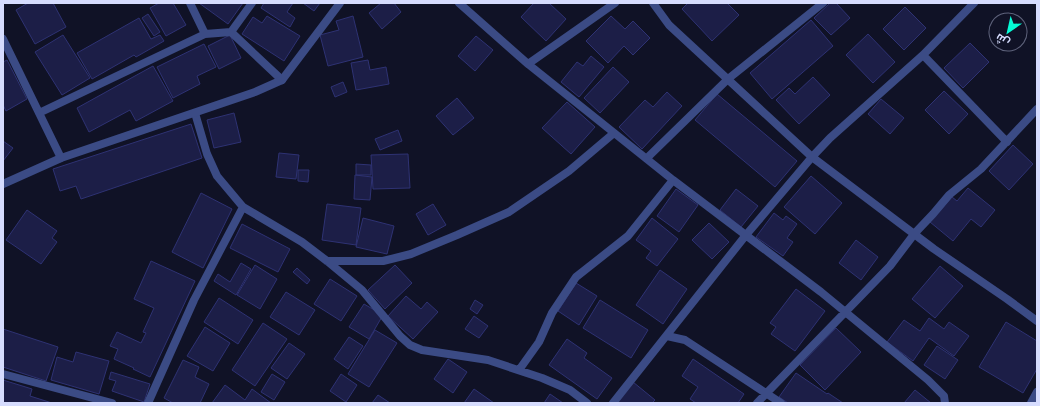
<svg xmlns="http://www.w3.org/2000/svg" width="1040" height="406" font-family="'Asap Condensed',Cairo,sans-serif">
	<rect width="100%" height="100%" fill="#101226"/>
	<path fill="#1c1e47" stroke="#2e3273" d="M 28,3 L 53,3 L 66,27 L 35,44 L 16,10 Z
		M 159,3 L 173,3 L 186,25 L 166,36 L 150,8 Z
		M 199,3 L 243,3 L 228,24 Z
		M 264,3 L 293,3 L 287,12 L 295,18 L 290,27 L 261,8 Z
		M 303,3 L 320,3 L 314,11 Z
		M 381,3 L 394,3 L 401,12 L 382,29 L 369,13 Z
		M 534,3 L 549,3 L 566,19 L 546,41 L 521,17 Z
		M 688,3 L 727,3 L 739,15 L 712,41 L 682,9 Z
		M 830,3 L 836,3 L 850,18 L 831,35 L 814,18 Z
		M 905,7 L 926,28 L 904,50 L 883,29 Z
		M 148,14 L 160,32 L 154,36 L 142,18 Z
		M 267,16 L 300,36 L 284,61 L 242,34 L 253,17 L 262,23 Z
		M 353,16 L 363,57 L 328,66 L 320,35 L 339,30 L 336,21 Z
		M 611,16 L 625,29 L 633,21 L 650,38 L 633,55 L 624,46 L 608,63 L 586,41 Z
		M 139,18 L 151,39 L 160,35 L 164,41 L 136,57 L 134,55 L 92,79 L 77,53 Z
		M 811,20 L 833,46 L 772,99 L 750,73 Z
		M 868,34 L 895,62 L 873,83 L 846,55 Z
		M 63,35 L 90,78 L 62,95 L 35,52 Z
		M 230,35 L 241,58 L 219,69 L 208,46 Z
		M 476,36 L 493,50 L 475,71 L 458,56 Z
		M 970,43 L 989,62 L 963,88 L 944,68 Z
		M 204,44 L 216,67 L 197,76 L 200,84 L 173,98 L 157,67 Z
		M 591,56 L 604,67 L 579,97 L 561,82 L 577,62 L 583,66 Z
		M 7,60 L 27,99 L 6,111 L 3,105 L 3,62 Z
		M 368,60 L 370,70 L 386,67 L 389,84 L 356,90 L 351,63 Z
		M 153,66 L 173,101 L 136,121 L 130,110 L 89,132 L 77,108 Z
		M 613,67 L 629,82 L 600,113 L 584,98 Z
		M 813,77 L 830,95 L 799,124 L 776,100 L 789,88 L 795,94 Z
		M 343,82 L 347,92 L 335,97 L 331,87 Z
		M 944,91 L 968,114 L 949,134 L 925,110 Z
		M 667,92 L 682,106 L 642,149 L 619,127 L 645,100 L 653,107 Z
		M 717,94 L 797,161 L 775,187 L 695,120 Z
		M 457,98 L 474,118 L 453,135 L 436,116 Z
		M 881,99 L 904,118 L 890,134 L 868,114 Z
		M 567,102 L 595,127 L 571,154 L 542,128 Z
		M 234,113 L 241,142 L 214,148 L 207,120 Z
		M 191,124 L 202,158 L 81,199 L 76,186 L 60,191 L 53,169 Z
		M 398,130 L 402,141 L 380,150 L 375,139 Z
		M 3,141 L 13,148 L 3,161 Z
		M 1013,145 L 1033,164 L 1009,190 L 989,171 Z
		M 279,153 L 299,155 L 296,179 L 276,177 Z
		M 408,154 L 410,188 L 373,189 L 371,155 Z
		M 356,164 L 371,165 L 371,175 L 356,175 Z
		M 298,170 L 309,170 L 308,182 L 298,181 Z
		M 355,175 L 372,177 L 370,200 L 354,199 Z
		M 811,176 L 842,203 L 815,234 L 784,207 Z
		M 968,188 L 995,210 L 981,227 L 971,219 L 953,241 L 930,222 L 952,197 L 957,201 Z
		M 676,189 L 698,205 L 679,232 L 657,216 Z
		M 736,189 L 758,206 L 741,227 L 720,210 Z
		M 201,193 L 232,209 L 203,268 L 172,252 Z
		M 327,204 L 361,208 L 356,245 L 322,240 Z
		M 433,204 L 446,225 L 428,235 L 416,214 Z
		M 27,210 L 57,231 L 52,238 L 57,242 L 41,264 L 6,240 Z
		M 774,213 L 783,220 L 786,216 L 797,224 L 787,238 L 793,242 L 783,256 L 756,237 Z
		M 363,218 L 394,226 L 387,254 L 356,247 Z
		M 652,218 L 678,239 L 657,266 L 646,258 L 651,251 L 636,240 Z
		M 709,223 L 729,242 L 712,259 L 692,240 Z
		M 242,224 L 290,249 L 278,272 L 230,248 Z
		M 856,240 L 878,257 L 861,280 L 839,263 Z
		M 151,261 L 195,281 L 150,377 L 133,369 L 134,368 L 114,359 L 118,349 L 110,346 L 117,332 L 141,343 L 146,333 L 143,332 L 154,308 L 134,299 Z
		M 241,263 L 251,269 L 236,295 L 214,281 L 218,274 L 230,282 Z
		M 255,265 L 277,279 L 260,309 L 237,295 Z
		M 395,265 L 412,283 L 385,309 L 368,290 Z
		M 940,266 L 963,286 L 935,318 L 912,299 Z
		M 297,268 L 310,280 L 307,284 L 293,272 Z
		M 660,270 L 687,289 L 663,324 L 636,305 Z
		M 330,279 L 357,296 L 341,321 L 314,304 Z
		M 576,283 L 597,296 L 579,325 L 558,311 Z
		M 796,289 L 825,311 L 795,351 L 771,334 L 776,327 L 770,323 Z
		M 286,292 L 315,310 L 299,335 L 270,317 Z
		M 406,296 L 421,309 L 427,302 L 438,312 L 413,339 L 388,316 Z
		M 219,298 L 253,320 L 238,344 L 204,322 Z
		M 475,300 L 483,305 L 477,314 L 470,309 Z
		M 600,300 L 648,330 L 631,358 L 583,328 Z
		M 364,304 L 383,315 L 369,339 L 349,327 Z
		M 474,316 L 488,326 L 479,338 L 465,329 Z
		M 929,318 L 944,329 L 949,322 L 969,336 L 954,356 L 929,338 L 913,361 L 887,342 L 904,320 L 920,331 Z
		M 1006,322 L 1037,341 L 1037,369 L 1023,393 L 979,367 Z
		M 263,323 L 287,339 L 255,386 L 232,370 Z
		M 205,327 L 230,343 L 213,371 L 187,356 Z
		M 836,328 L 861,352 L 825,390 L 800,365 Z
		M 3,329 L 58,347 L 46,381 L 3,367 Z
		M 375,330 L 397,343 L 369,387 L 348,374 Z
		M 349,337 L 363,346 L 348,369 L 334,359 Z
		M 567,339 L 587,353 L 584,358 L 612,378 L 597,399 L 549,365 Z
		M 289,343 L 305,354 L 287,379 L 271,368 Z
		M 937,346 L 958,360 L 945,379 L 924,365 Z
		M 76,352 L 109,361 L 99,394 L 51,380 L 57,357 L 73,362 Z
		M 448,359 L 467,372 L 453,393 L 434,379 Z
		M 693,359 L 744,394 L 738,403 L 696,403 L 690,399 L 698,387 L 682,376 Z
		M 183,360 L 199,367 L 195,377 L 209,384 L 200,403 L 173,403 L 164,398 Z
		M 111,372 L 150,384 L 144,402 L 112,391 L 116,381 L 109,379 Z
		M 796,373 L 827,394 L 828,393 L 843,403 L 788,403 L 779,397 Z
		M 272,374 L 285,382 L 274,400 L 261,392 Z
		M 341,374 L 357,385 L 346,402 L 330,391 Z
		M 3,380 L 32,389 L 30,396 L 52,403 L 3,403 Z
		M 633,382 L 655,400 L 652,403 L 617,403 Z
		M 225,385 L 245,400 L 252,389 L 271,403 L 212,403 Z
		M 474,389 L 494,403 L 464,403 Z
		M 915,390 L 931,403 L 904,403 Z
		M 550,394 L 563,403 L 544,403 Z
		M 378,395 L 390,403 L 372,403 Z"/>
	<g fill="none" stroke-linecap="round" stroke-linejoin="round">
		<path stroke="#3b4b85" stroke-width="8" d="M 190,3 L 205,34
			M 459,3 L 528,64 L 673,180 L 821,292 L 928,380 L 944,396 L 945,403
			M 653,3 L 669,25 L 812,157 L 934,249 L 1007,299 L 1037,321
			M 231,32 L 282,80
			M 3,39 L 61,158
			M 923,55 L 1007,142
			M 528,64 L 615,3
			M 39,113 L 205,34 L 231,32 L 252,3
			M 195,113 L 207,154 L 217,176 L 243,207 L 302,242 L 327,261 L 362,290 L 400,336 L 410,345 L 422,350 L 488,360 L 542,378 L 570,390 L 587,403
			M 647,158 L 728,79 L 823,3
			M 327,261 L 383,261 L 411,254 L 457,235 L 509,212 L 569,171 L 614,133
			M 667,336 L 685,340 L 781,403
			M 519,370 L 539,342 L 552,313 L 576,277 L 628,236 L 673,180
			M 3,374 L 112,403
			M 148,403 L 194,300 L 243,207
			M 613,403 L 746,235 L 812,157 L 830,138 L 923,55 L 974,3
			M 757,403 L 890,266 L 915,233 L 933,214 L 949,195 L 981,169 L 1037,109
			M 1031,403 L 1037,392"/>
		<path stroke="#3b4b85" stroke-width="8" d="M 3,184 L 61,158 L 255,92 L 282,80 L 340,3"/>
	</g>
	<rect width="1040" height="406" fill="none" stroke="#d6dcfe" stroke-width="8"/>
	<g transform="translate(1008 32) rotate(214)"><circle r="19" fill="#101226" stroke="#5f637c"/>
	<path d="M0-3L7 15L0 10L-7 15Z" fill="#05fbd5"/>
	<text y="-6" font-size="11" font-weight="bold" text-anchor="middle" fill="#d6dcfe">ش</text>
	</g>
</svg>
